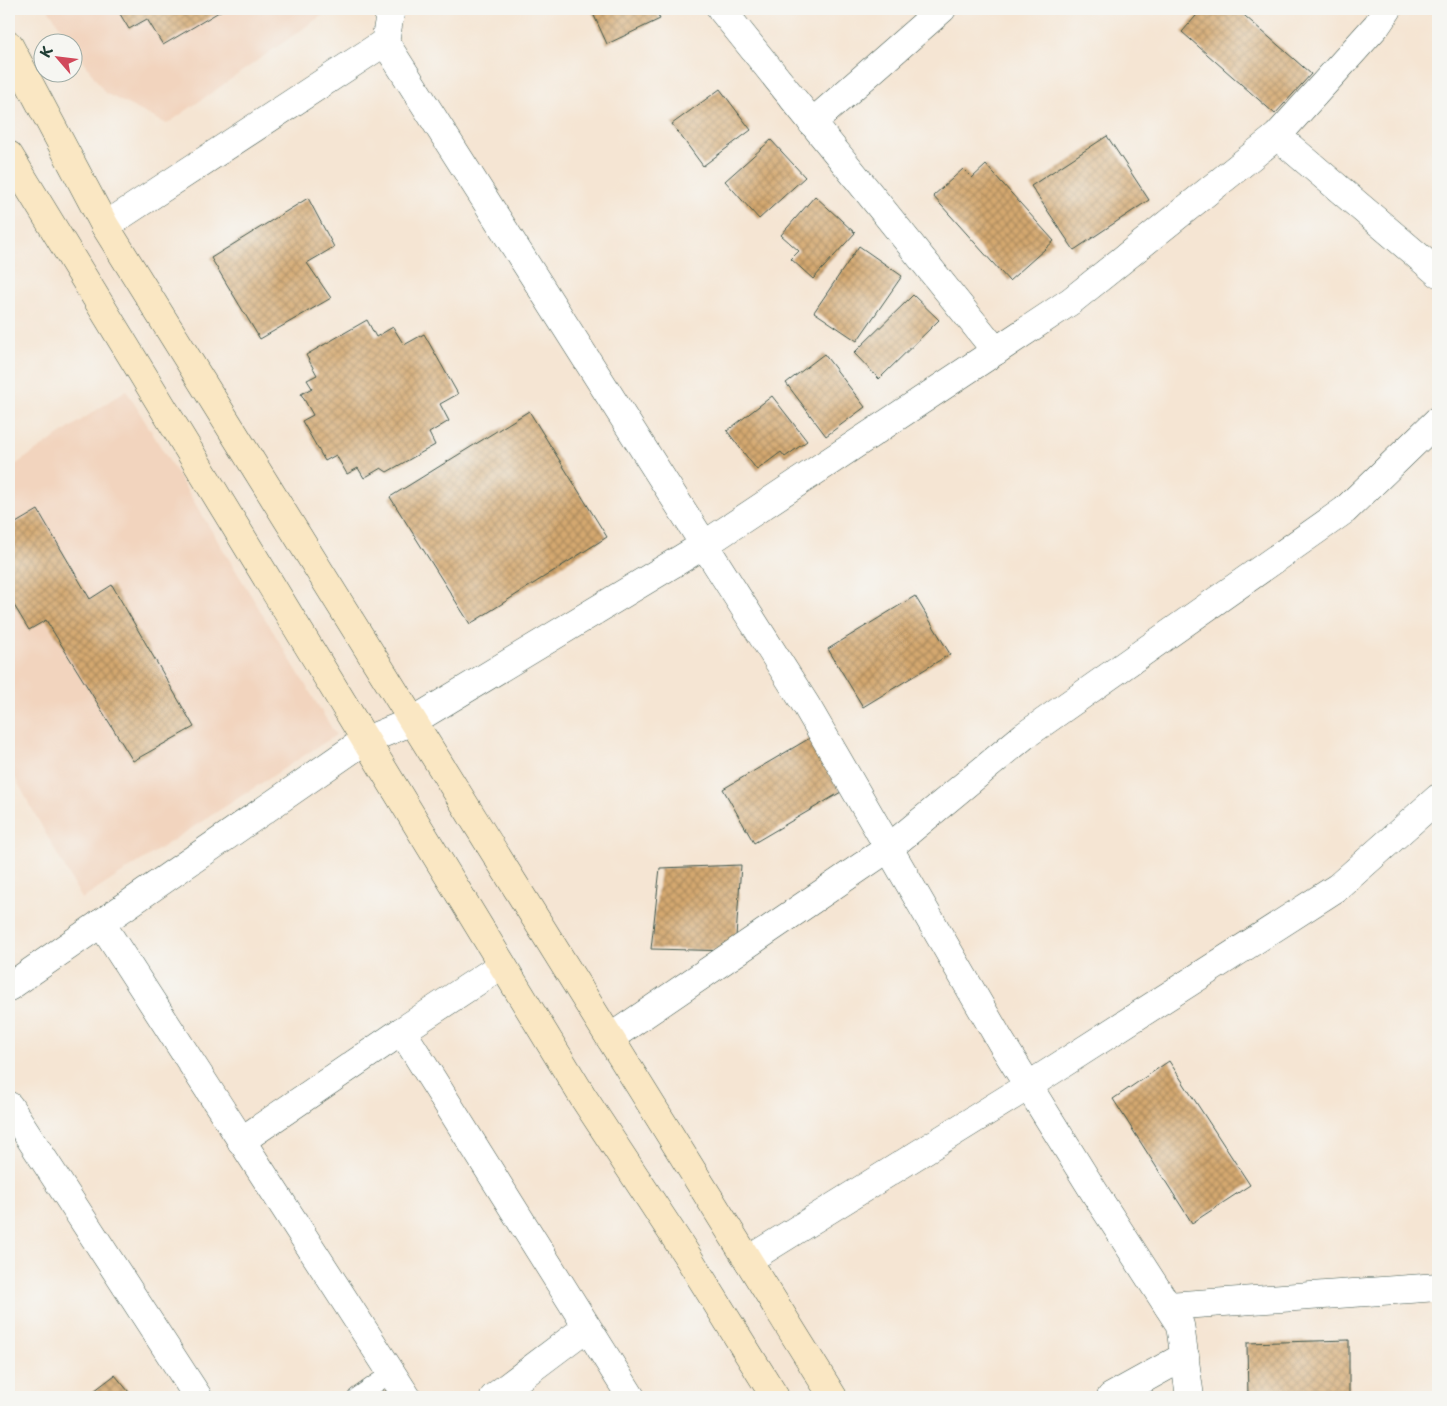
<svg xmlns="http://www.w3.org/2000/svg" width="1447" height="1406" viewBox="0 0 1447 1406" font-family="'Playpen Sans',sans-serif">
	<defs>
		<pattern id="building-cross-hatch" width="8" height="8" patternUnits="userSpaceOnUse" patternTransform="scale(1.25)"><rect width="8" height="8" fill="#d4a870"/><path d="M0 0l8 8M0 8l8-8" fill="none" stroke="#ab8a5d"/></pattern>
	</defs>
	<rect width="100%" height="100%" fill="#f6f6f2"/>
	<filter id="ink" filterUnits="userSpaceOnUse"><feTurbulence type="fractalNoise" baseFrequency=".02" numOctaves="2"/><feDisplacementMap in="SourceGraphic" scale="10" xChannelSelector="R" yChannelSelector="G"/><feConvolveMatrix kernelMatrix="1 2 1 2 8 2 1 2 1" color-interpolation-filters="sRGB"/></filter>
	<filter id="wash" filterUnits="userSpaceOnUse"><feTurbulence type="fractalNoise" baseFrequency=".0096" numOctaves="4" result="noise"/><feDisplacementMap in="SourceGraphic" scale="20" xChannelSelector="R" yChannelSelector="G"/><feGaussianBlur stdDeviation="1.12" result="paint"/><feColorMatrix in="noise" values="0 0 0 0 0 0 0 0 0 0 0 0 0 0 0 0 0 1.4 0 .05"/><feComposite in="paint" operator="in"/></filter>
	<g filter="url(#wash)">
		<rect width="100%" height="100%" fill="#f5e5d3"/>
		<g fill="#f2d4be">
			<polygon points="48,9 331,9 167,124 105,93"/>
			<polygon points="126,390 336,735 82,899 9,767 9,469"/>
		</g>
		<g id="blocks">
			<g fill="url(#building-cross-hatch)">
				<polygon points="117,9 224,9 163,45 147,19 129,29"/>
				<polygon points="591,9 655,9 660,19 607,44"/>
				<polygon points="1202,9 1237,9 1311,74 1275,114 1182,32"/>
				<polygon points="720,89 751,130 703,166 672,124"/>
				<polygon points="1107,136 1149,200 1074,250 1031,186"/>
				<polygon points="771,140 805,177 759,219 725,181"/>
				<polygon points="986,165 1054,241 1009,281 933,196 963,169 972,178"/>
				<polygon points="815,196 855,233 813,279 791,259 799,251 781,235"/>
				<polygon points="308,198 334,247 307,263 331,298 260,339 211,258"/>
				<polygon points="859,246 902,276 857,341 814,312"/>
				<polygon points="913,295 939,320 879,379 854,353"/>
				<polygon points="367,320 376,337 393,327 404,345 424,334 458,394 440,404 449,421 429,433 435,445 387,472 381,468 364,478 358,468 347,474 336,455 325,461 302,421 313,415 301,394 312,388 307,380 317,375 306,355"/>
				<polygon points="824,354 865,407 826,436 786,383"/>
				<polygon points="772,396 807,441 785,457 781,452 757,470 727,431"/>
				<polygon points="529,411 607,537 470,624 390,497"/>
				<polygon points="38,510 90,599 112,585 194,727 133,761 46,620 29,630 9,597 9,527"/>
				<polygon points="915,596 950,654 863,707 828,649"/>
				<polygon points="810,738 841,792 754,843 723,789"/>
				<polygon points="741,865 735,951 651,949 660,868"/>
				<polygon points="1169,1061 1250,1185 1192,1223 1113,1099"/>
				<polygon points="1349,1340 1349,1397 1248,1397 1247,1343"/>
				<polygon points="115,1375 133,1397 86,1397"/>
				<polygon points="386,1391 391,1397 377,1397"/>
			</g>
		</g>
	</g>
	<g filter="url(#ink)">
		<use href="#blocks" fill-opacity="0" stroke="#3f564c" stroke-width="1"/>
		<g fill="none" stroke-linecap="round" stroke-linejoin="round">
			<g stroke="#3f564c" stroke-width="19">
				<polyline id="lane" points="357,1397 391,1373"/>
			</g>
			<g stroke="#3f564c" stroke-width="29">
				<g id="street">
					<polyline points="721,9 996,351"/>
					<polyline points="385,42 806,705 1001,1042 1098,1198 1180,1325 1190,1397"/>
					<polyline points="812,123 942,9"/>
					<polyline points="1277,136 1438,273"/>
					<polyline points="105,226 385,42 391,9"/>
					<polyline points="101,923 407,1397"/>
					<polyline points="502,965 402,1031 631,1397"/>
					<polyline points="9,987 364,741 413,721 704,545 1071,301 1277,136 1377,25 1388,9"/>
					<polyline points="610,1038 890,847 1024,736 1345,510 1438,420"/>
					<polyline points="9,1106 198,1397"/>
					<polyline points="241,1141 402,1031"/>
					<polyline points="748,1260 1028,1086 1338,887 1438,798"/>
					<polyline points="1168,1306 1438,1287"/>
					<polyline points="494,1397 587,1327"/>
					<polyline points="1111,1397 1185,1356"/>
				</g>
			</g>
			<g stroke="#3f564c" stroke-width="29">
				<g id="secondary">
					<polyline points="9,45 105,226 833,1397"/>
					<polyline points="9,155 583,1097 688,1257 775,1397"/>
				</g>
			</g>
			<use href="#lane" stroke="#fff" stroke-width="18"/>
			<use href="#street" stroke="#fff" stroke-width="28"/>
			<use href="#secondary" stroke="#fae7c3" stroke-width="28"/>
		</g>
	</g>
	<rect width="1447" height="1406" fill="none" stroke="#f6f6f2" stroke-width="30"/>
	<g transform="translate(58 58) rotate(298)"><circle r="24" fill="#f6f6f2" stroke="#a0aca6"/>
	<path d="M0-4L9 19L0 12L-9 19Z" fill="#d1495b"/>
	<text y="-8" font-size="14" font-weight="bold" text-anchor="middle" fill="#1f3d34">K</text>
	</g>
</svg>
